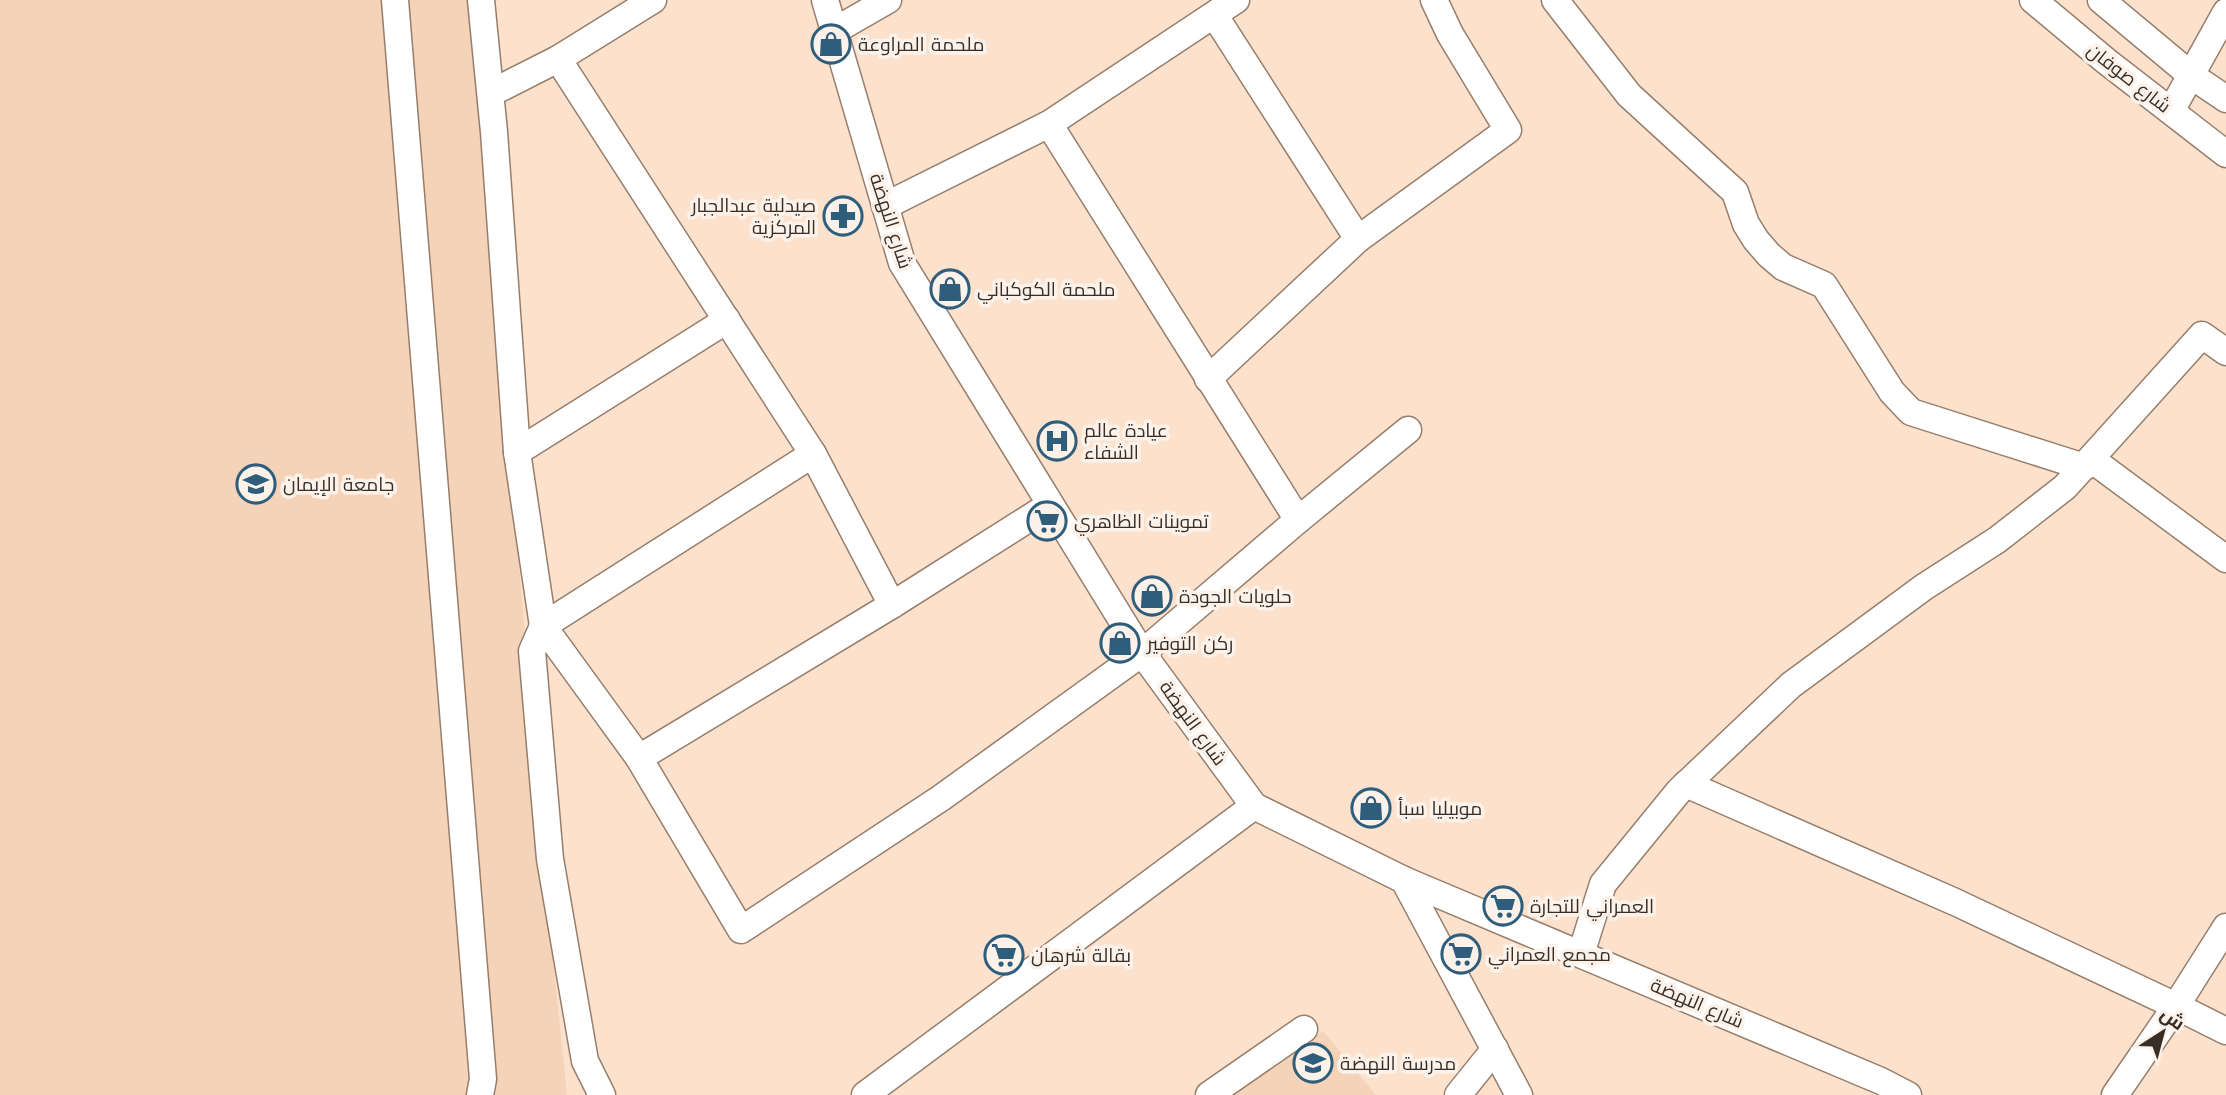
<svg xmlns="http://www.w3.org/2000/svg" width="2226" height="1095" viewBox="0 0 2226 1095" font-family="'Work Sans',Cairo,sans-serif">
	<rect width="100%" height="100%" fill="#fce1cc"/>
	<g fill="#f5d3b9">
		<polygon points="0,0 470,0 554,968 567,1095 0,1095"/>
		<polygon points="1323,1031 1376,1095 1228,1095"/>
	</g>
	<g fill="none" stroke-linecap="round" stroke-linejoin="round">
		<g stroke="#977e6b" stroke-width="29">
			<g id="minor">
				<polyline points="395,0 483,1079 480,1095"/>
				<polyline points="481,0 494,132 517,452 727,320"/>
				<polyline points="825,0 902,263 1142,653 1254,806 1404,880 1881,1081 1908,1095"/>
				<polyline points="1555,0 1629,95 1735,192 1746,224 1756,240 1769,255 1783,267 1824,285 1892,392 1911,412 2084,467"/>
				<polyline points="2033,0 2106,61 2226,154"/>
				<polyline points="2101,0 2192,76 2226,99"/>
				<polyline points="1215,16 1358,239"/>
				<polyline points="834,31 888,0"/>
				<polyline points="558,59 813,454 892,605"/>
				<polyline points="491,93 558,59 653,0"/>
				<polyline points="2171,111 2226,12"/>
				<polyline points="1049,124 1298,520"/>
				<polyline points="885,206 1049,124 1236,0"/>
				<polyline points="1208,379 1358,239 1508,130 1450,34 1434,0"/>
				<polyline points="517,452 543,626 639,758 741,930 941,798 1142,653 1298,520 1408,430"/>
				<polyline points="2091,459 2226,559"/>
				<polyline points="639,758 892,605 1050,505"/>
				<polyline points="1686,784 1955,902 2176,1006 2226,927"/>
				<polyline points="1404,880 1519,1095"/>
				<polyline points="1581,954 1603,884 1679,791 1791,685 1924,587 1997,540 2065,487 2202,335 2226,352"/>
				<polyline points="602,1095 585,1061 550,859 532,651 543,626 813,454"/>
				<polyline points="865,1095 1254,806"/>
				<polyline points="1209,1095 1304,1029"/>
				<polyline points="1458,1095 1495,1049"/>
				<polyline points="2115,1095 2176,1006 2226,1031"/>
			</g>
		</g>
		<use href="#minor" stroke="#fff" stroke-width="26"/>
	</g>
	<defs>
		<g id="shop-ring" transform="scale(2.0125)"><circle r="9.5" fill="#fdf2e9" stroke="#2f5d7c" stroke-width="1.5"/><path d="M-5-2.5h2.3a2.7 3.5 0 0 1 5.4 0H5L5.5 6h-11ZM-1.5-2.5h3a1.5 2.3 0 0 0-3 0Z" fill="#2f5d7c"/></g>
		<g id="pharmacy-ring" transform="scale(2.0125)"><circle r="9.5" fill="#fdf2e9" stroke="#2f5d7c" stroke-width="1.5"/><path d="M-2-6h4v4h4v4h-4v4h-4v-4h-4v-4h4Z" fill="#2f5d7c"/></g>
		<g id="hospital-ring" transform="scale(2.0125)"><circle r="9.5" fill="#fdf2e9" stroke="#2f5d7c" stroke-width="1.5"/><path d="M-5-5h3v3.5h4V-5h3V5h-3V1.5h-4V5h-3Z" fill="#2f5d7c"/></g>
		<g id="university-ring" transform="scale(2.0125)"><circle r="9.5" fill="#fdf2e9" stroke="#2f5d7c" stroke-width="1.5"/><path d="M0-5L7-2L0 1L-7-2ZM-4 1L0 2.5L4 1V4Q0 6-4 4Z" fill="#2f5d7c"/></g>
		<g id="supermarket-ring" transform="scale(2.0125)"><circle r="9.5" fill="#fdf2e9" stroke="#2f5d7c" stroke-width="1.5"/><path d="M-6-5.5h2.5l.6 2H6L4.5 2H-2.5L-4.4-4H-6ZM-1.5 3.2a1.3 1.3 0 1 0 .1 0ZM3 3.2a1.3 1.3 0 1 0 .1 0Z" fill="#2f5d7c"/></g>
		<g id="school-ring" transform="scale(2.0125)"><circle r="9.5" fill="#fdf2e9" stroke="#2f5d7c" stroke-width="1.5"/><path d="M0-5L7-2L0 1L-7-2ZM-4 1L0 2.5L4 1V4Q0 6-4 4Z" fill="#2f5d7c"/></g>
	</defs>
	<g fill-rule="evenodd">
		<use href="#shop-ring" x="831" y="44"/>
		<use href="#pharmacy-ring" x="843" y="216"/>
		<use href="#shop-ring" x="950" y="289"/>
		<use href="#hospital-ring" x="1057" y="441"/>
		<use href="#university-ring" x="256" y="484"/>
		<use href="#supermarket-ring" x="1047" y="521"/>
		<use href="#shop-ring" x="1152" y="596"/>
		<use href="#shop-ring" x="1120" y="643"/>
		<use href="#shop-ring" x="1371" y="808"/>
		<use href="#supermarket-ring" x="1503" y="906"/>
		<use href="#supermarket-ring" x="1461" y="954"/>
		<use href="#supermarket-ring" x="1004" y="955"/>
		<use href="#school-ring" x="1313" y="1063"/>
	</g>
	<g text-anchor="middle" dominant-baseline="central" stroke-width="7" stroke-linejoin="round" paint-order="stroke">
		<g font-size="19" fill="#382e26" stroke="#fdf2e9" text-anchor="start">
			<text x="858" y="44">ملحمة المراوعة</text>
			<text x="816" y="205" text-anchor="end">صيدلية عبدالجبار<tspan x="816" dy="22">المركزية</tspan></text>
			<text x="977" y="289">ملحمة الكوكباني</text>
			<text x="1084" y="430">عيادة عالم<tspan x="1084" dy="22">الشفاء</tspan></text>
			<text x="283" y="484">جامعة الإيمان</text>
			<text x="1074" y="521">تموينات الظاهري</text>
			<text x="1179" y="596">حلويات الجودة</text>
			<text x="1147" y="643">ركن التوفير</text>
			<text x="1398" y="808">موبيليا سبأ</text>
			<text x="1530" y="906">العمراني للتجارة</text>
			<text x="1488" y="954">مجمع العمراني</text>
			<text x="1031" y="955">بقالة شرهان</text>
			<text x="1340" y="1063">مدرسة النهضة</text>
		</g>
		<g font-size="19" fill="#382e26" stroke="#fdf2e9">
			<text transform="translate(2129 78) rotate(38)">شارع صوفان</text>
			<text transform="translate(891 221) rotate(72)">شارع النهضة</text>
			<text transform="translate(1193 723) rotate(54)">شارع النهضة</text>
			<text transform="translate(1697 1003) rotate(23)">شارع النهضة</text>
		</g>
	</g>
	<g transform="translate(2163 1032) rotate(36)" stroke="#fdf2e9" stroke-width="5" paint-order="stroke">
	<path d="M0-5L12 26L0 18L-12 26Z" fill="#382e26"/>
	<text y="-10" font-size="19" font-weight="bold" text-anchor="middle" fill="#382e26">ش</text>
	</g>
</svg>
